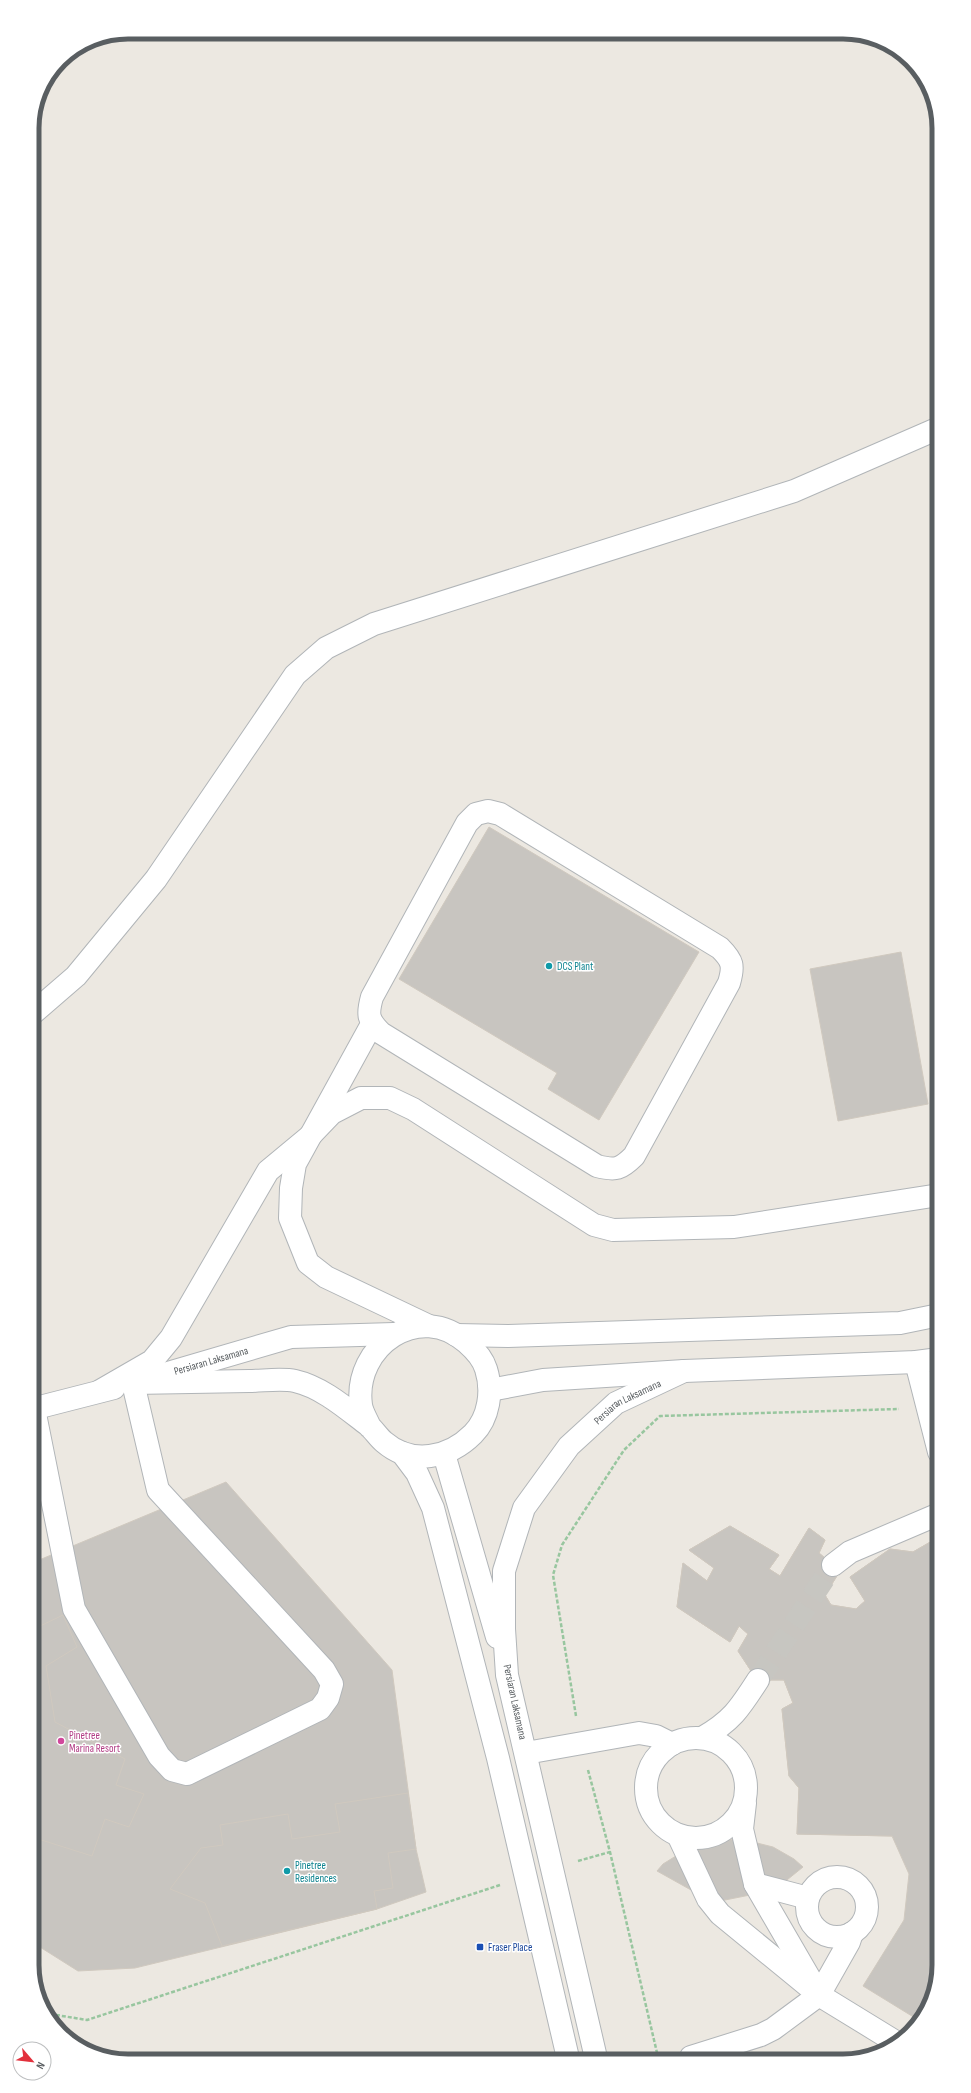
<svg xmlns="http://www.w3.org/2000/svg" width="971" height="2093" viewBox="0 0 971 2093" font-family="'Sofia Sans Condensed',sans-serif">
	<rect width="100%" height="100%" fill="#ece8e1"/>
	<polygon fill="#c3e3bd" points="128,32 138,32 81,47 92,39"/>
	<g fill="#c8c5c0" stroke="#d0c9bf">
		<polygon points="489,827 699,952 599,1120 548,1089 557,1073 399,979"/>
		<polygon points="901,952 928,1104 838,1121 810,969"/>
		<polygon points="226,1482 392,1670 416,1849 426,1892 377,1909 135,1968 78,1971 32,1942 32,1563"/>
		<polygon points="730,1526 779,1555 769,1569 780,1576 809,1528 825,1540 819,1553 840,1571 825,1595 831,1605 856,1609 865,1601 850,1577 890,1549 913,1552 939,1537 939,1672 914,1681 895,1655 879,1665 916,1713 907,1796 892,1801 892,1836 797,1834 799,1788 789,1776 782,1709 793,1703 784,1680 757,1680 738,1651 748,1634 739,1626 730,1642 677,1607 683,1563 707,1581 714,1568 689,1550"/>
		<polygon points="730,1526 779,1555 769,1569 780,1576 809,1528 825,1540 819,1553 840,1571 825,1595 831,1605 856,1609 865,1601 850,1577 890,1549 913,1552 939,1537 939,1965 934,1995 920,2021 863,1986 904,1920 909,1874 892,1836 797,1834 799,1788 789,1776 782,1709 793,1703 784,1680 757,1680 738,1651 748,1634 739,1626 730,1642 677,1607 683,1563 707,1581 714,1568 689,1550"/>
		<polygon points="63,1615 77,1647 46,1666 55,1722 125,1759 116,1785 144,1794 129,1827 105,1819 92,1856 32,1837 32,1630"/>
		<polygon points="408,1793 416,1849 388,1853 393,1888 374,1891 377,1909 222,1946 205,1903 170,1889 201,1848 223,1845 220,1825 288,1814 292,1839 340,1832 335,1804"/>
		<polygon points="741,1839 773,1847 794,1859 803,1867 782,1884 750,1895 725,1900 714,1899 700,1895 657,1871 663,1864 684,1851 714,1841"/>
	</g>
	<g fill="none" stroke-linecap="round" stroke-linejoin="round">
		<polyline stroke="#c7c6c1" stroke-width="22" stroke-dasharray="22 11" stroke-linecap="butt" points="758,1680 833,1565"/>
		<g stroke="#b1b5b8" stroke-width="24">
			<g id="minor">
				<path d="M488,811L500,814L720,948C733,961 734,966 729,983L634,1156C621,1169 616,1171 597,1166L381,1033C368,1020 367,1015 372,997L467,823L476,814Z"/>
				<polyline points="32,1014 76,976 156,879 295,675 326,648 374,624 794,491 939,428"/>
				<polyline points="372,1024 295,1164 291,1188 290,1218 308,1263 326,1277 429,1326"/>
				<polyline points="456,1335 508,1336 900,1323 939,1315"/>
				<polyline points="916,1362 939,1452"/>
				<path id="s1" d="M161,1375L291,1337L394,1334"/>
				<path d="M133,1383C172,1382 210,1382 249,1381C263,1381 281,1378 295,1381C322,1387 347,1409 368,1425C374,1430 378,1437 384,1442C412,1466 449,1458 473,1434C489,1418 493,1391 486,1369C483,1359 475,1350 467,1343C420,1300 353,1346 361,1405C362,1412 367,1420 370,1427"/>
				<polyline points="490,1390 543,1380 684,1371 916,1362 939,1359"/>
				<polyline points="100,1391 152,1361 171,1338 268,1171 309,1137 332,1113 361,1098 390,1098 413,1109 594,1225 613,1230 734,1227 939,1195"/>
				<polyline points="32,1409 114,1388"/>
				<polyline points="34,1409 74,1609 159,1756 172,1770 187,1774 320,1709 328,1698 332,1684 324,1670 158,1490 133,1383"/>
				<polyline points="402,1453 417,1473 433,1508 498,1758 568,2058"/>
				<polyline points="444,1454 497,1637"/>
				<polyline points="833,1565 850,1552 939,1514"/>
				<path d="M702,1738C732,1721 740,1708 758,1680"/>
				<circle cx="696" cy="1788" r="50"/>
				<polyline points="526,1753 639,1733 656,1736 672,1744"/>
				<polyline points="745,1803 742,1829 755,1884 813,1984"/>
				<polyline points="678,1835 708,1899 720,1914 819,1995 894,2041"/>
				<circle cx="837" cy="1907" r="30"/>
				<polyline points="755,1884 808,1898"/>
				<polyline points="691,2057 761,2035 773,2029 819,1995 849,1942 852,1933"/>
				<path id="s2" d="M596,2058L507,1675L504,1629V1571L524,1508L569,1446L616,1403L684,1371"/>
			</g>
		</g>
		<g stroke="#98c69f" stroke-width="2.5" stroke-dasharray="4 2" stroke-linecap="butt">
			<polyline points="576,1716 553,1575 562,1545 624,1450 660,1416 899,1409"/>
			<polyline points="588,1770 610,1852 658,2057"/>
			<polyline points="578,1861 610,1852"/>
			<polyline points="50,2014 87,2020 500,1885"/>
		</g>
		<use href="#minor" stroke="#fff" stroke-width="22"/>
	</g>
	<g fill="#0f9aa8" stroke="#fff" stroke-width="1.5">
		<circle cx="549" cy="966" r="4"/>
		<circle cx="287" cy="1871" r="4"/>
	</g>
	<circle fill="#d1479c" stroke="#fff" stroke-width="1.5" cx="61" cy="1741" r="4"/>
	<rect fill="#1a4fb4" stroke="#fff" stroke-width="1.5" x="476" y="1943" width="8" height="8" rx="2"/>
	<g text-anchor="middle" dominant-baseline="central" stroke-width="3" stroke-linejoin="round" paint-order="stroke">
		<g font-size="11" fill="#0d838f" stroke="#fff" text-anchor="start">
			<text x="557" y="966">DCS Plant</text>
			<text x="295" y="1865">Pinetree<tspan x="295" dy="13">Residences</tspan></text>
		</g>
		<g font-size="11" fill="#595e61" stroke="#fff">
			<text stroke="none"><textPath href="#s1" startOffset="52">Persiaran Laksamana</textPath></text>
			<text stroke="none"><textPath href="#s2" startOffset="714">Persiaran Laksamana</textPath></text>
			<text transform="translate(515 1702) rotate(78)">Persiaran Laksamana</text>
		</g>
		<g font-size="11" fill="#b23c85" stroke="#fff" text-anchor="start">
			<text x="69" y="1735">Pinetree<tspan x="69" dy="13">Marina Resort</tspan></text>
		</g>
		<g font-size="11" fill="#164399" stroke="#fff" text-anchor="start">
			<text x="488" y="1947">Fraser Place</text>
		</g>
	</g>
	<path d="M0 0H971V2093H0ZM128 39H843A89 89 0 0 1 932 128V1965A89 89 0 0 1 843 2054H128A89 89 0 0 1 39 1965V128A89 89 0 0 1 128 39Z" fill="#fff" fill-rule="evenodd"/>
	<path fill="none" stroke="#595e61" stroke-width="5" d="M128 39H843A89 89 0 0 1 932 128V1965A89 89 0 0 1 843 2054H128A89 89 0 0 1 39 1965V128A89 89 0 0 1 128 39Z"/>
	<g transform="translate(32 2061) rotate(118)"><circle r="19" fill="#ffffff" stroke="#bdbfc0"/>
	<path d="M0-3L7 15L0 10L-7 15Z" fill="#e2303c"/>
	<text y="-6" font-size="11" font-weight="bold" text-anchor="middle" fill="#595e61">N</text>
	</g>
</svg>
